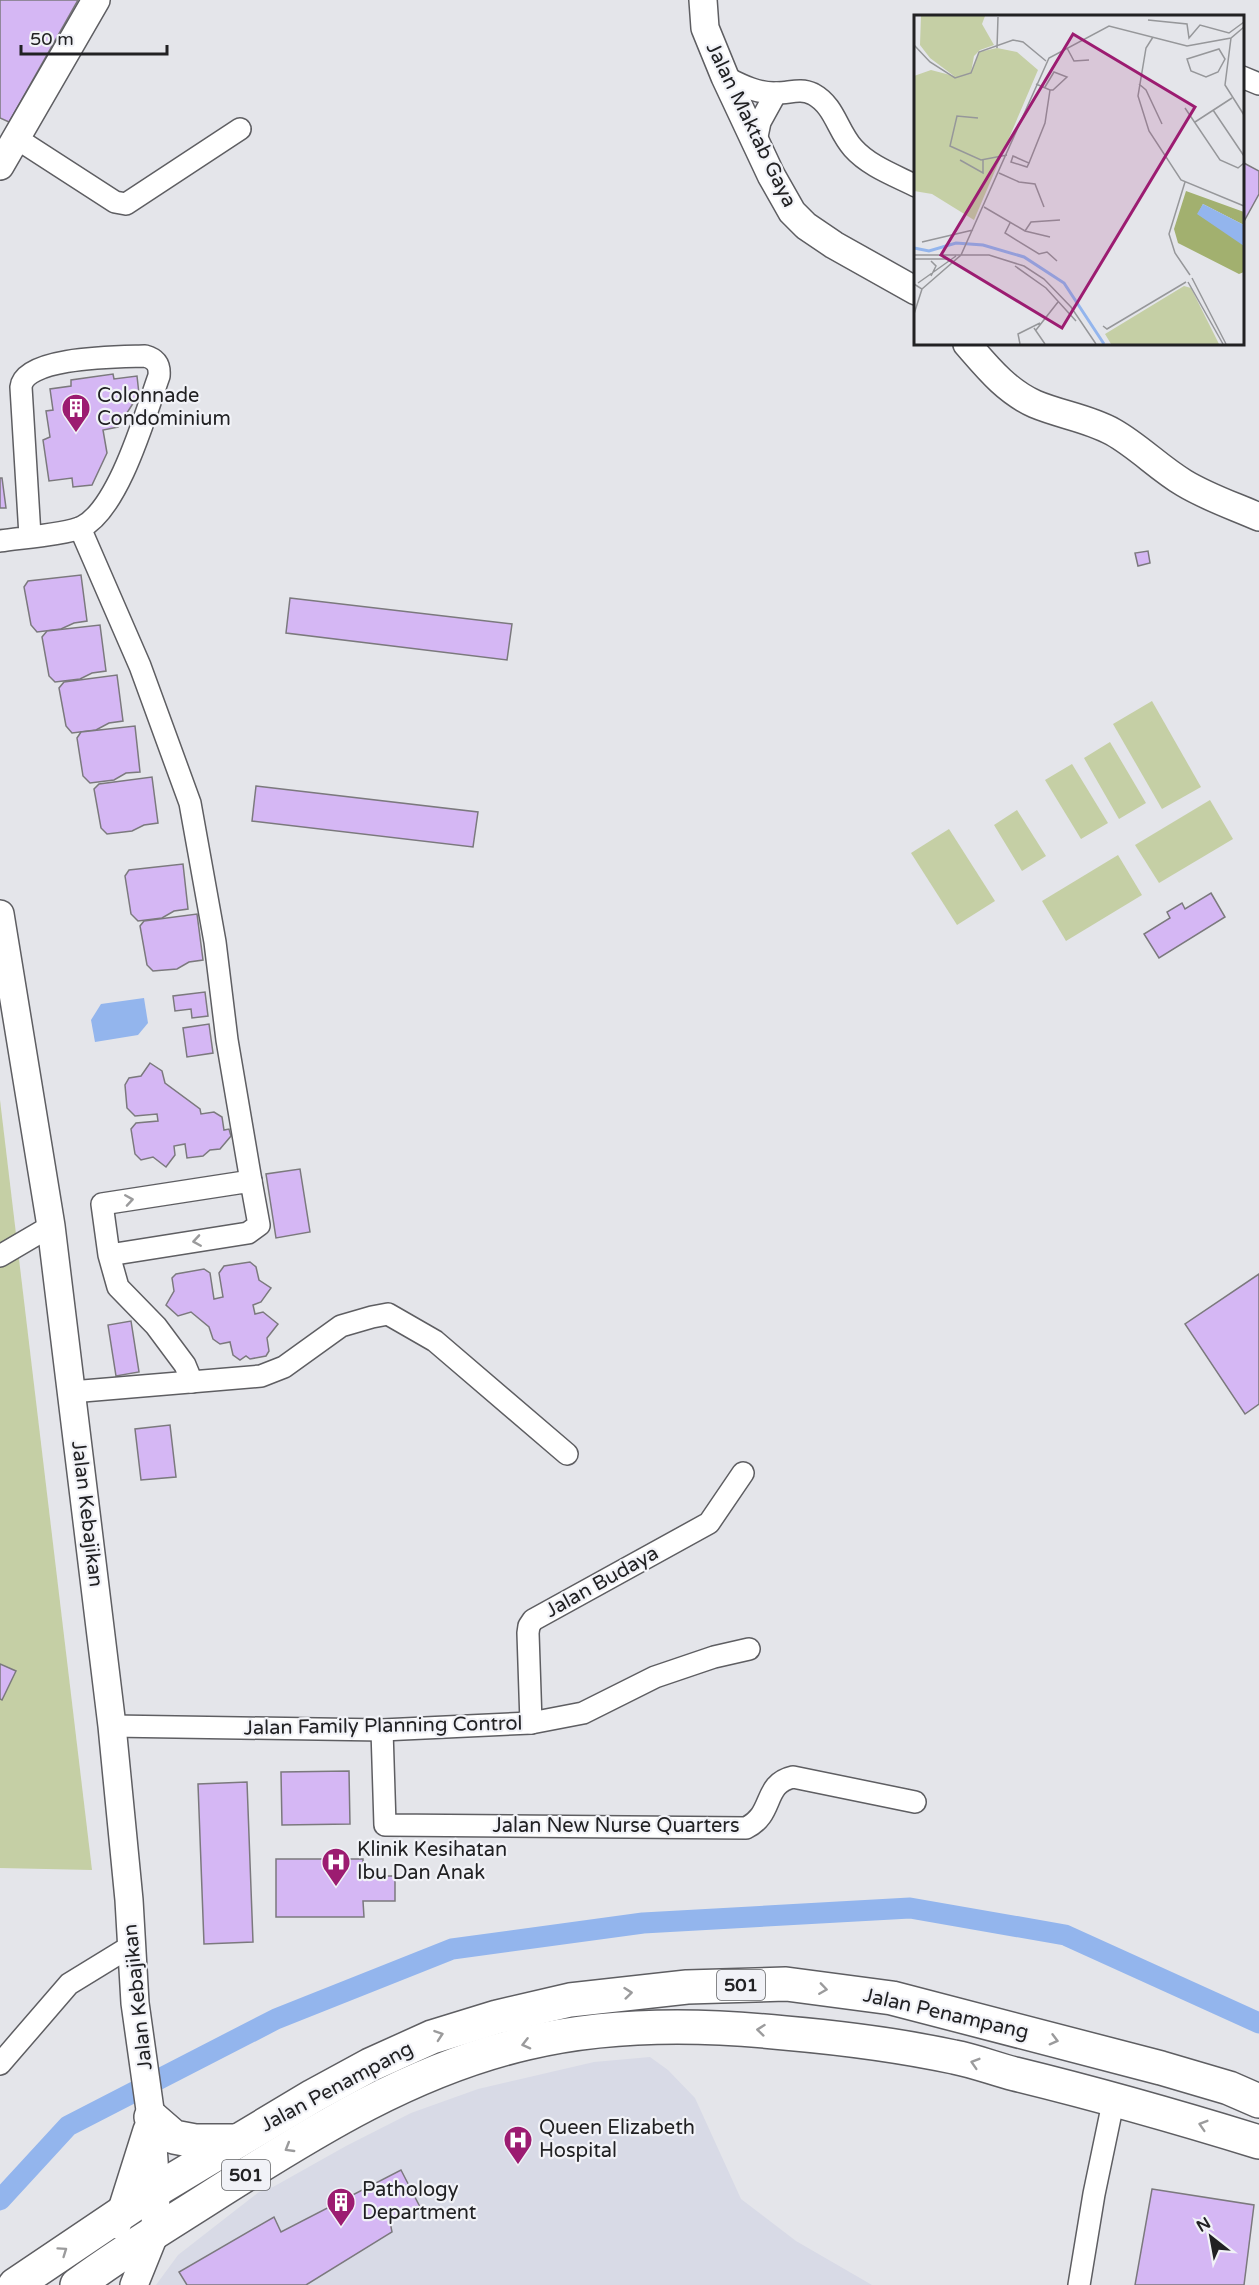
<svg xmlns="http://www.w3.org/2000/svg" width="1259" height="2285" viewBox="0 0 1259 2285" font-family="'Varela Round',sans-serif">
	<rect width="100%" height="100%" fill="#e4e5ea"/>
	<polygon fill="#d8dae6" points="650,2057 668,2070 695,2098 741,2199 796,2241 872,2285 156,2285 178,2255 259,2192 273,2187 346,2146 411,2113 478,2089 594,2062"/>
	<g fill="#c5cfa5">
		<polygon points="1152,701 1201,787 1162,809 1113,724"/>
		<polygon points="1110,742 1146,803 1119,819 1084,758"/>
		<polygon points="1072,764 1108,823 1081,839 1045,780"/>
		<polygon points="1210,800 1233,839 1159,883 1135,845"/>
		<polygon points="1017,810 1046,856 1022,871 994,825"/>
		<polygon points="949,829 995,901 957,925 911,853"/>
		<polygon points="1118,855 1142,895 1066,941 1042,901"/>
		<polygon points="0,1100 92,1870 0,1868"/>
	</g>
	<polygon fill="#93b5ed" points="144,998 148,1023 138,1035 95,1042 91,1020 101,1004"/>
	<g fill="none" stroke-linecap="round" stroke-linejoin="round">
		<polyline stroke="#93b5ed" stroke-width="21" points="0,2200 68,2126 276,2019 452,1949 643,1923 910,1908 1065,1935 1259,2023"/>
	</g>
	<g fill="#d5b7f4" stroke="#7b797d" stroke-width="1.5">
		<polygon points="0,0 78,0 9,122 0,118"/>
		<polygon points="1242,162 1259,171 1259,194 1242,225"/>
		<polygon points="113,374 114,379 137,376 139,394 118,427 103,430 107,453 92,485 73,487 72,478 49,481 43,440 50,437 46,411 53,410 50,389 71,386 71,380"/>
		<polygon points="0,478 2,478 6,508 0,508"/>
		<polygon points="1148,551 1150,563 1138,566 1135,553"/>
		<polygon points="81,575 87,621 74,623 61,629 37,632 31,625 24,587 28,581"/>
		<polygon points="290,598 512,624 507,660 286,633"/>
		<polygon points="100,625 106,671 92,673 80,679 55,682 49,676 42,637 47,631"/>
		<polygon points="117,675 123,721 109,723 96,730 72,733 66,726 59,688 64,682"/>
		<polygon points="135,726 140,772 126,773 114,780 90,783 83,776 77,738 81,732"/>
		<polygon points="152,777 158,823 144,825 132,831 107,834 101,828 94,789 99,784"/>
		<polygon points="256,786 478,812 473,847 252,821"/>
		<polygon points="183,864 188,909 174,911 162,918 138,921 131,914 125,876 129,870"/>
		<polygon points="1211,893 1225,917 1159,958 1144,934 1170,918 1167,912 1182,903 1185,909"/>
		<polygon points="197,914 203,960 189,962 177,969 153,971 147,965 140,926 144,921"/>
		<polygon points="205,992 208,1016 192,1018 191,1009 175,1011 173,996"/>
		<polygon points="209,1024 213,1053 187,1057 183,1028"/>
		<polygon points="150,1063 162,1071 165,1083 200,1109 201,1114 214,1112 222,1117 224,1130 229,1129 231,1136 220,1149 210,1150 203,1156 187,1158 185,1144 174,1146 175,1155 166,1167 153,1157 141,1160 135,1154 131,1129 136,1123 158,1121 157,1114 135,1116 127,1108 125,1085 129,1078 141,1076"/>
		<polygon points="300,1169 310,1232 276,1238 266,1174"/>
		<polygon points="250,1262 256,1267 259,1280 271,1288 261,1302 253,1305 255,1314 263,1312 278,1324 267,1338 269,1351 266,1356 250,1359 246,1356 240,1360 233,1355 230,1342 220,1344 213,1339 209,1327 191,1312 178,1316 166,1305 174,1291 172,1278 176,1274 204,1269 210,1273 214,1299 223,1297 219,1273 224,1266"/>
		<polygon points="1259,1274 1259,1404 1245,1414 1185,1324"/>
		<polygon points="131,1321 139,1372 116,1376 108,1325"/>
		<polygon points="170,1425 176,1477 141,1480 135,1429"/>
		<polygon points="0,1664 16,1671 2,1700 0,1699"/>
		<polygon points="349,1771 350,1824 282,1825 281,1772"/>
		<polygon points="247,1782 253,1942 204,1944 198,1784"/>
		<polygon points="276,1859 363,1859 363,1876 395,1876 395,1901 363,1901 364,1917 276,1917"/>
		<polygon points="401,2170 420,2207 390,2222 392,2232 306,2285 187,2285 179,2272 274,2217 281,2232"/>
		<polygon points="1152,2189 1254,2205 1244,2285 1135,2285"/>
	</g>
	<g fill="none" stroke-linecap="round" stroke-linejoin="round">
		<g stroke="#5e5e62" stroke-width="24">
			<g id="minor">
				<path d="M725,77C741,85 758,94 777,93C790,93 800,88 813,94C835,106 837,130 853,148C869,166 894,175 916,186"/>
				<polyline points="1242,77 1259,84"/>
				<polyline points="16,138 115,202 126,204 240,129"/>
				<polyline points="756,141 760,122 776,93"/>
				<polyline points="80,528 140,666 190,803 215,942 227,1040 251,1181"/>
				<path d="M0,541C19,538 68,534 82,527C119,508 145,415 159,376C160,365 156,359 145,356C121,357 24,356 21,387L30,536"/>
				<polyline points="109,1255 248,1233 259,1225 251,1181 102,1204 109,1255 118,1287 156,1326 185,1365 192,1382"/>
				<polyline points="0,1256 51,1226"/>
				<polyline points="71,1392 261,1376 284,1367 341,1326 372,1317 388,1314 435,1341 567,1454"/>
				<polyline points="531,1723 528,1633 529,1626 533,1620 709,1523 743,1473"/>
				<polyline points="112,1726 382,1730 531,1723 583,1713 655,1677 714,1657 749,1649"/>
				<path d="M382,1730L385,1825L746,1828C775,1814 762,1784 793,1777L915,1802"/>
				<polyline points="0,2064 69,1984 131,1946"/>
				<polyline points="1079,2285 1094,2194 1114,2098"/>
			</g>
		</g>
		<g stroke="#5e5e62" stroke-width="30">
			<g id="tertiary">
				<polyline points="703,0 705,28 725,77 771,175 792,212 806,226 834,245 916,291"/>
				<polyline points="0,166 96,0"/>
				<path d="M967,344C987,367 1006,391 1035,404C1061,415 1088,418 1113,432C1138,446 1159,468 1184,483C1207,497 1234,506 1259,517"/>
				<polyline points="0,914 51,1226 112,1726 129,1900 135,2003 151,2117 156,2190 155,2233 134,2285"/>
				<polyline points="117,2225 147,2130"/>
			</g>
		</g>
		<g stroke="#5e5e62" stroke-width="36">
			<g id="primary">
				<polyline points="151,2117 174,2137 195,2141 237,2141"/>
				<polyline points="15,2285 156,2190 313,2096 370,2065 432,2037 497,2017 570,2000 687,1987 786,1984 892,1998 1161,2068 1229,2088 1259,2101"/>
				<path d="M77,2285C123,2251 172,2222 220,2191C316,2130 414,2069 527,2043C611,2023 699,2024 785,2033C842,2038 898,2045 954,2057C975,2061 995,2069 1015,2074C1097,2094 1178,2117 1259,2142"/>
			</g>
		</g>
		<use href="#minor" stroke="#fff" stroke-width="21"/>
		<use href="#tertiary" stroke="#fff" stroke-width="27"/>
		<use href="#primary" stroke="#fff" stroke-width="33"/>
	</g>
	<defs><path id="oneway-chevron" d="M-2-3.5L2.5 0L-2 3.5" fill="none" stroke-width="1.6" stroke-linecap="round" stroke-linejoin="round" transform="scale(1.5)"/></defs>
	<g stroke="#9b9b9c">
		<use href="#oneway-chevron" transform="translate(129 1200) rotate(-9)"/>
		<use href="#oneway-chevron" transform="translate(197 1241) rotate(171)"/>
		<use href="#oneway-chevron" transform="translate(823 1989) rotate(8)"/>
		<use href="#oneway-chevron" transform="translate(628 1993) rotate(-6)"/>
		<use href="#oneway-chevron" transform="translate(761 2030) rotate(-174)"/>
		<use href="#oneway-chevron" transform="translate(439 2035) rotate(-19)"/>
		<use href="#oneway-chevron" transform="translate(1054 2040) rotate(15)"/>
		<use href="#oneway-chevron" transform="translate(526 2044) rotate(166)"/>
		<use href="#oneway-chevron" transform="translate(975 2063) rotate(-163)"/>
		<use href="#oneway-chevron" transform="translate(1203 2125) rotate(-163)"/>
		<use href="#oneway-chevron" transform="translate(289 2148) rotate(149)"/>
		<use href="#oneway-chevron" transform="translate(63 2251) rotate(-35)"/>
	</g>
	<defs>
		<g id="building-pin" transform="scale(1.5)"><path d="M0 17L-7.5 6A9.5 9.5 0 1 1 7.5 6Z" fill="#9c1c71" stroke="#f1f2f7"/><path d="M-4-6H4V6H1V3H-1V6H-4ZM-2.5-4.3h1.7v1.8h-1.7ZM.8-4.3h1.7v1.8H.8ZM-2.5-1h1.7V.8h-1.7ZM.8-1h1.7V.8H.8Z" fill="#fff"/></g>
		<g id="hospital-pin" transform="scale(1.5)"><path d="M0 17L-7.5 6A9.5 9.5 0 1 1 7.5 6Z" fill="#9c1c71" stroke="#f1f2f7"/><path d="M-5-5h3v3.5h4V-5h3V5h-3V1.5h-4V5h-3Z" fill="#fff"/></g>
	</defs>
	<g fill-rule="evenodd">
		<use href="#building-pin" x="76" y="408"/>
		<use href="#hospital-pin" x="336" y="1862"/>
		<use href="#hospital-pin" x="518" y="2140"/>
		<use href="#building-pin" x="341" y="2202"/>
	</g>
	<g text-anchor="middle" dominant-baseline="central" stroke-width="4.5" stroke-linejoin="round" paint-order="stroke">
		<g fill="#f1f2f7" stroke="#5f6063" stroke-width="1.5">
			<rect x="717" y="1970" width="48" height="30" rx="4.5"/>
			<rect x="222" y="2160" width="48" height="30" rx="4.5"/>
		</g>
		<g font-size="18" font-weight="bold" fill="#212123">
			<text x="741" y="1985">501</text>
			<text x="246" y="2175">501</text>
		</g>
		<g font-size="20" fill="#212123" stroke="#f1f2f7">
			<text transform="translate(751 125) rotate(64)">Jalan Maktab Gaya</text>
			<text transform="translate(87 1514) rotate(83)">Jalan Kebajikan</text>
			<text transform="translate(602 1582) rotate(-29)">Jalan Budaya</text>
			<text transform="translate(383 1726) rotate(-1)">Jalan Family Planning Control</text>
			<text x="616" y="1826">Jalan New Nurse Quarters</text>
			<text transform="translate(138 1997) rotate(-96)">Jalan Kebajikan</text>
			<text transform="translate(946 2014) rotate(13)">Jalan Penampang</text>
			<text transform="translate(337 2087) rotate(-28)">Jalan Penampang</text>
		</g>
		<g font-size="20" fill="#212123" stroke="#f1f2f7" text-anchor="start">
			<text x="97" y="396">Colonnade<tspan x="97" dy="23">Condominium</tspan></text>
			<text x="357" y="1850">Klinik Kesihatan<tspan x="357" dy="23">Ibu Dan Anak</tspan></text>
			<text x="539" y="2128">Queen Elizabeth<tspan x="539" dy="23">Hospital</tspan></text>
			<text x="362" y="2190">Pathology<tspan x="362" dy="23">Department</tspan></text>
		</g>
	</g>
	<g transform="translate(914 15)">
		<rect width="330" height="330" fill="#e4e5ea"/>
		<path d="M7,1H71L68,9L80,30L66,35L60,41L57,58L65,37L83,33L103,37L124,55L60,205L18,179L0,176V61L17,55L40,61L16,43L6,30ZM270,271L277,273L305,329H197L191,319Z" fill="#c5cfa5"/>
		<path d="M272,176L330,197V210L289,189L284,199L326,226L330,231V257L325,259L264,228L260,214Z" fill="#a2b06f"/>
		<path d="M289,189L330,210V231L283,199Z" fill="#93b5ed"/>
		<path fill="none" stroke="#93b5ed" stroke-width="3" d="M0,233L15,236L42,228L69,230L110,242L150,268L190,329"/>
		<path fill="none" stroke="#96979a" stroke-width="1.5" d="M234,5L273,9L275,23L286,10L315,18L330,7M239,22L232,33L224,81L235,116L267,165L330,191M317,23L311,70L330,100M0,30L16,47L41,63L57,58L65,37L99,25L109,27L132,46M83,33L84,2M153,33L160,46L175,45M305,34L311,44L304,57L292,62L277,56L273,44ZM122,69L136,75H139L153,62L140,57L131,72M225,69L232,75L248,109M271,93L306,145L324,153L330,148M299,95L330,141M64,103L43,101L36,131L67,145L93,140M281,107L318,83M99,141L115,148L113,152L97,147ZM46,145L69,158V144M115,148L131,108L136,75M85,158L105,167L121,169L130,192M271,167L255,219L261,238L276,260M70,192L111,216L136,222M96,208L91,218L125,239L133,237L143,246M111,216L117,207L146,205M8,227L59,215M0,240H75L110,251L130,264L157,292L182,329M0,244H35M101,251L132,273L162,306M17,261L22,251L17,246M278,263L312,329M274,267L309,329M4,268L42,241M0,269L8,274L0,299M8,274L47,240L135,43L195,11L273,31L317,23L330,12M189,311L193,314L272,267M120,313L131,329M122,315L144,287M106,329L104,319L126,308"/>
		<path fill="#9c1c71" fill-opacity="0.15" stroke="#9c1c71" stroke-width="3" d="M159,19L281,92L148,313L27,240Z"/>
		<rect width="330" height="330" fill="none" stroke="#212123" stroke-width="3"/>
	</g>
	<g transform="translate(1211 2237) rotate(329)" stroke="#f1f2f7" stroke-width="4.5" paint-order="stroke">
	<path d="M0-4.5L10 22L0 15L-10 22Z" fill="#212123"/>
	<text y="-9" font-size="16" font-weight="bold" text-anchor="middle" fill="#212123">N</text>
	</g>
	<path d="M21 45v9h146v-9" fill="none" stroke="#212123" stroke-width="3"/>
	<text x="30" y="45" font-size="18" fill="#212123" stroke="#f1f2f7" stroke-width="4.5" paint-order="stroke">50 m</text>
</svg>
